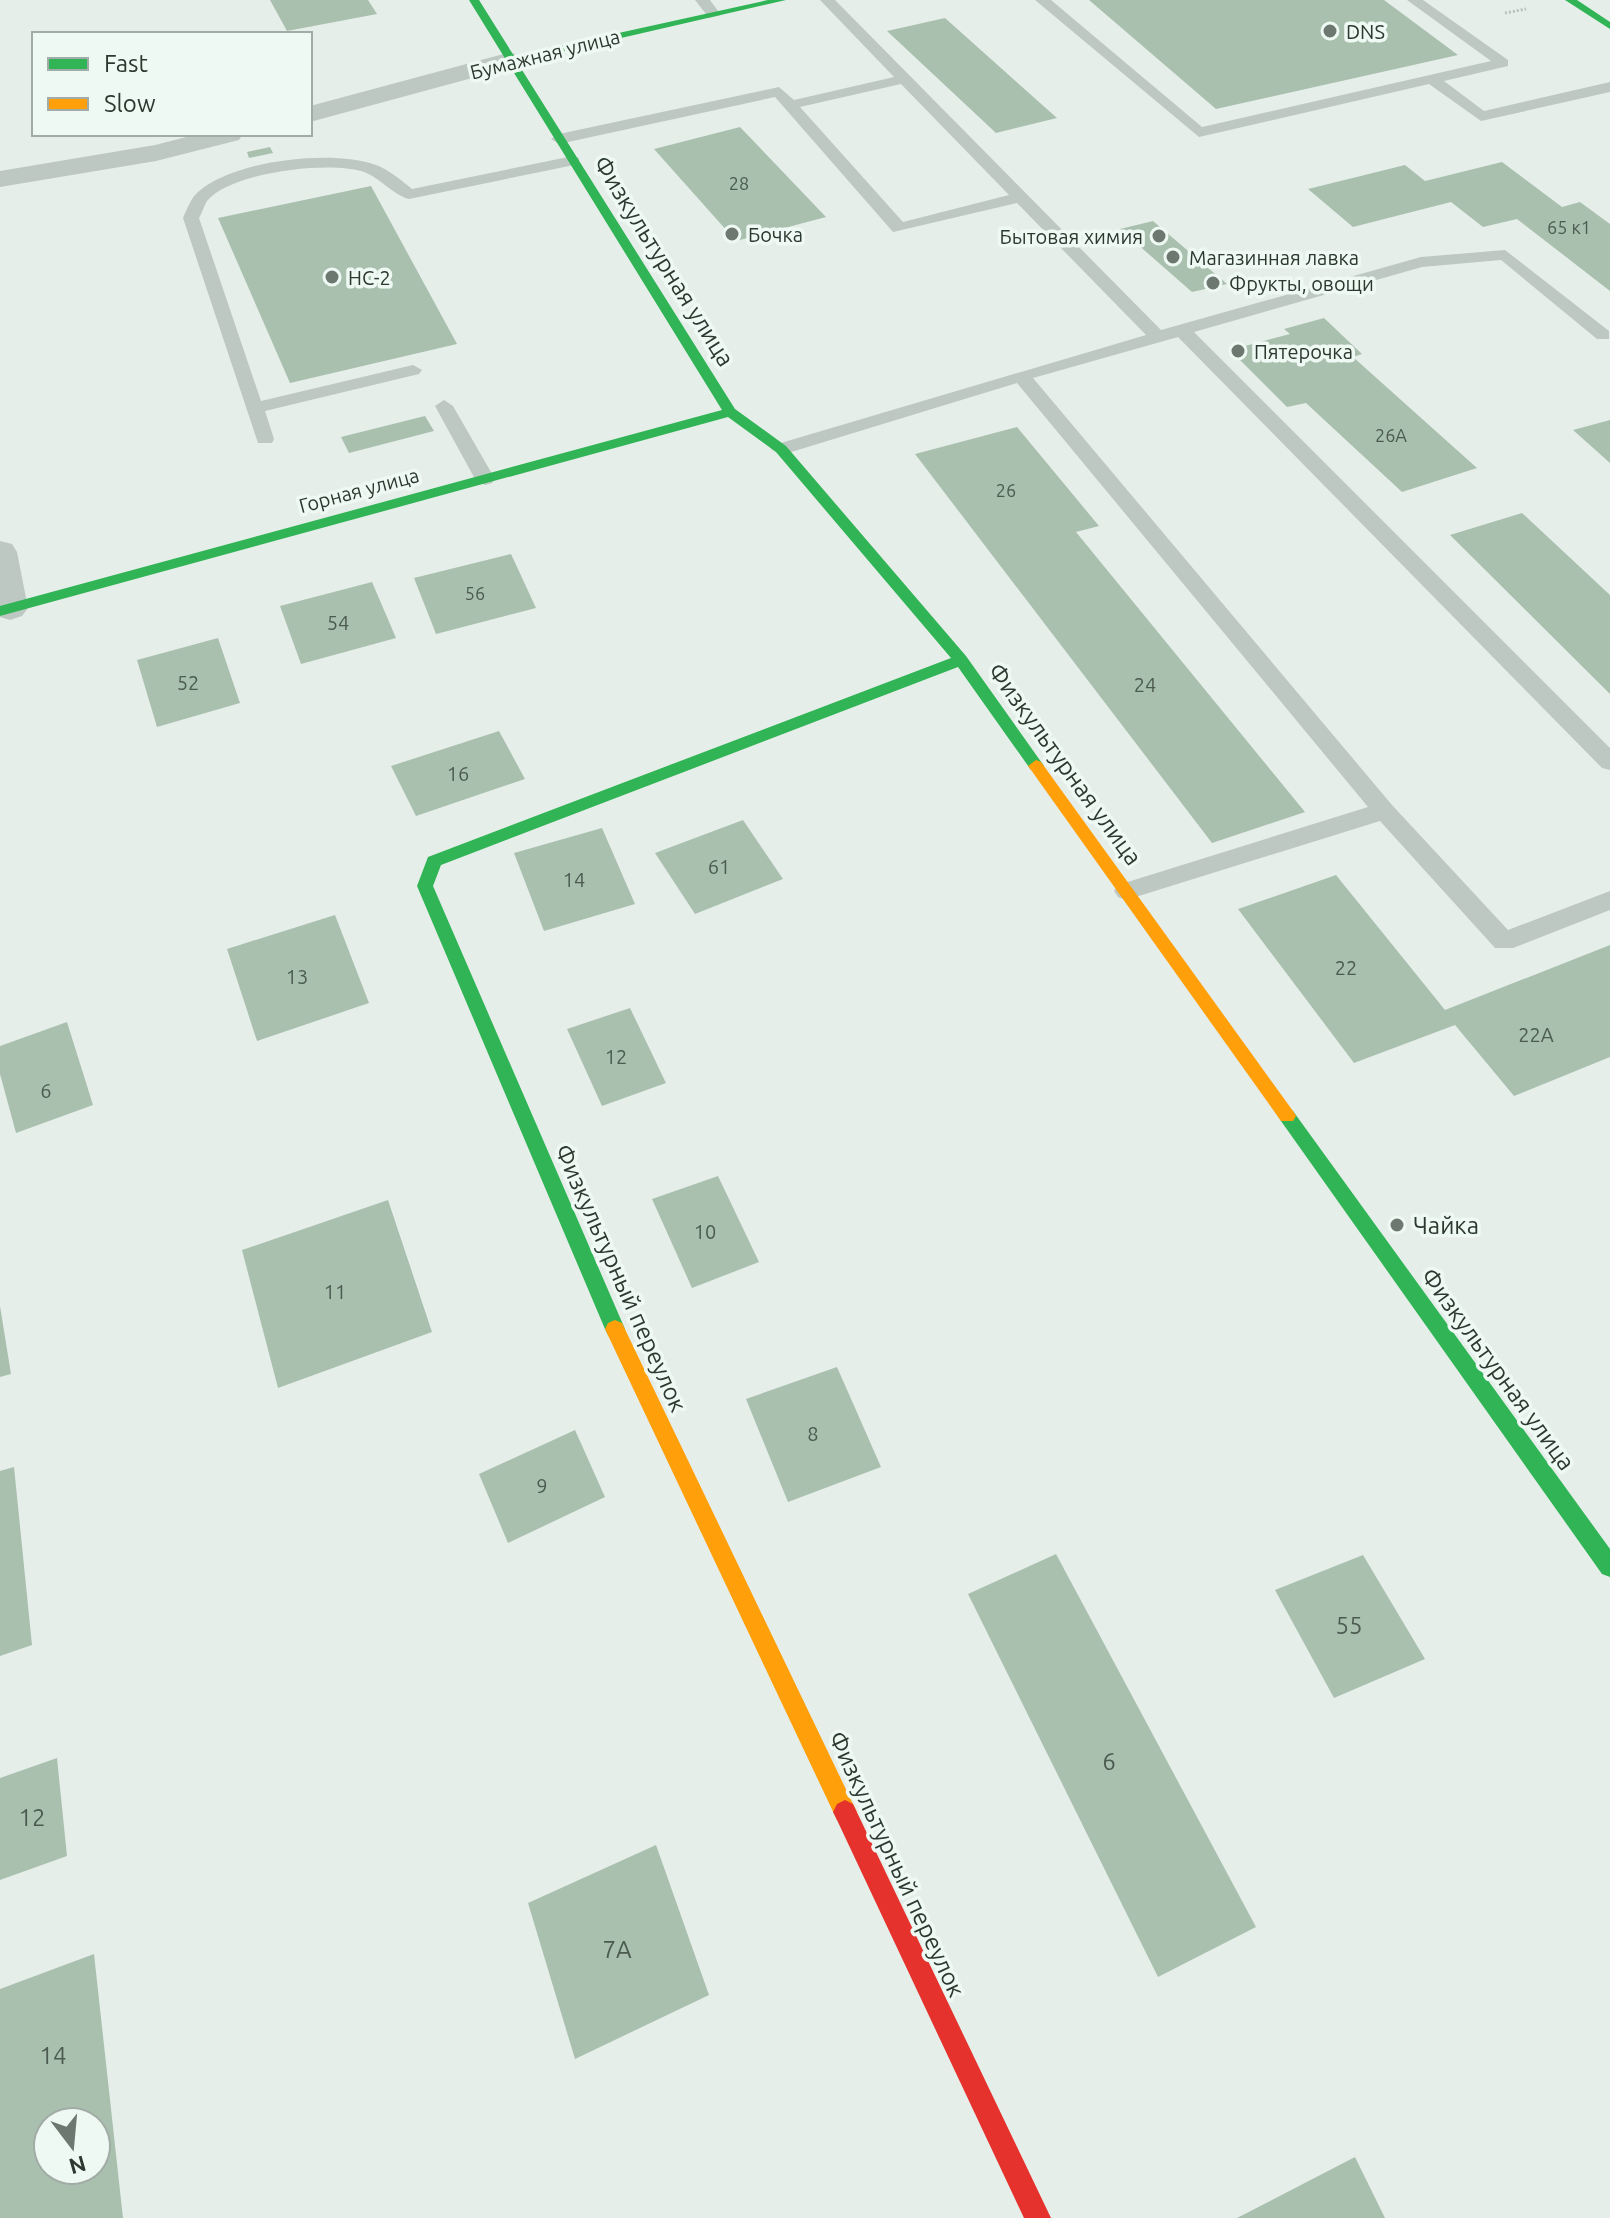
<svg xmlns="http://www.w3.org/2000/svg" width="1610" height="2218" viewBox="0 0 1610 2218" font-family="Ubuntu,sans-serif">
	<rect width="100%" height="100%" fill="#e6eeea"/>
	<g fill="#aac0af" fill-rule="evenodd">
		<polygon points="270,0 368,0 377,14 287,31"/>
		<polygon points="1089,0 1384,0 1458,55 1216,109"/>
		<polygon points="945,18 1057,118 996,133 887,31"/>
		<polygon points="740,127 826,217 736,241 654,149"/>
		<polygon points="270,147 273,153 249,158 247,152"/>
		<polygon points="1502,162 1562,207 1580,202 1610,224 1610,291 1517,219 1483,227 1451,202 1353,227 1308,189 1405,165 1425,181"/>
		<polygon points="371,186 457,344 290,383 218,218"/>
		<polygon points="1153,221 1227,284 1192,292 1120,229"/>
		<polygon points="1324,318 1362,354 1353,357 1477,468 1402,492 1306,403 1287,407 1230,350 1290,334 1284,329"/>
		<polygon points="425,416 434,431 349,453 341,437"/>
		<polygon points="1610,420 1610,463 1573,430"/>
		<polygon points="1017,427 1099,526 1076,532 1305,812 1212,843 915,454"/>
		<polygon points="1522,513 1610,595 1610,694 1450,535"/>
		<polygon points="511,554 536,608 436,634 414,578"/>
		<polygon points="372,582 396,638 301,664 280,606"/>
		<polygon points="218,638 240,703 157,727 137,660"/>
		<polygon points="499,731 525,779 416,816 391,766"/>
		<polygon points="743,820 783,879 695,914 655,853"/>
		<polygon points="602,828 635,904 544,931 514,853"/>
		<polygon points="1336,875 1445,1010 1610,945 1610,1057 1514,1096 1455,1025 1354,1063 1238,909"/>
		<polygon points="335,915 369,1003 257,1041 227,949"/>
		<polygon points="630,1008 666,1083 602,1106 567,1029"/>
		<polygon points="67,1022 93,1105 16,1133 0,1074 0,1046"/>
		<polygon points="718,1176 759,1262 692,1288 652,1199"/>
		<polygon points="388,1200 432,1332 278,1388 242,1250"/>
		<polygon points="0,1306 11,1374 0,1377"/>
		<polygon points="837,1367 881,1467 788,1502 746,1399"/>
		<polygon points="575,1430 605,1497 508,1543 479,1474"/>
		<polygon points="14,1467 32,1645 0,1656 0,1471"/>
		<polygon points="1056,1554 1256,1927 1158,1977 968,1594"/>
		<polygon points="1363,1555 1425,1659 1334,1698 1275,1590"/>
		<polygon points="57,1758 67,1856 0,1880 0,1778"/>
		<polygon points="656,1845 709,1995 575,2059 528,1903"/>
		<path d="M94,1954L123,2218H0V1989ZM48,2122H96V2170H48Z"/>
		<polygon points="1355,2157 1385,2218 1237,2218"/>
	</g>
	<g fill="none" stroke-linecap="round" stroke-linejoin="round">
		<polyline stroke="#b7c0bb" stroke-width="3" stroke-dasharray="2 2" stroke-linecap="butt" points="1505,13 1526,9"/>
		<g fill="#bec8c2" fill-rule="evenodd">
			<polygon points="695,0 710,0 721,15 709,18"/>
			<path d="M820,0H835L1161,330L1421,257L1505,250L1609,331V339H1597L1501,260L1422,267L1194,332L1610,748V770L1602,768L1178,337L1033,378L1392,805L1508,930L1610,891V910L1513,948H1495L1380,821L1126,900L1118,897L1114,891L1118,885L1368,807L1017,383L788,453L781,455L771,449L774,445L1146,335L1017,203L893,232L775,97L559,144L551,139L559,134L779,87L794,100L894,77ZM901,84L1009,195L903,222L800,107Z"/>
			<polygon points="1035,0 1051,0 1202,127 1491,61 1407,0 1423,0 1508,60 1508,66 1444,81 1484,111 1610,82 1610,92 1481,121 1429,84 1199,137"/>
			<path d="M573,156L579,158V164L409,199C391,194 379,176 361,171C328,161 230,172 207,201C204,206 202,213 199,218L261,401L413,365L422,370L419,374L265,411L274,439L272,443H258L183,218C187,209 191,198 198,192C234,160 332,149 376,165C389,170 401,180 412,189Z"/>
			<polygon points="444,400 453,406 495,479 492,483 485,485 475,479 435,406"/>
		</g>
		<g fill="#bec8c2" fill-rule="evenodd">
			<polygon points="511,52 524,60 520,65 310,122 310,106"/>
			<polygon points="198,134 243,134 239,140 156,161 0,187 0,171 155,145"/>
			<polygon points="0,541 12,544 17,552 28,608 22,616 10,620 0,617"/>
		</g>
		<g fill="#30b455" fill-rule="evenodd">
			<polygon points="469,0 479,0 514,56 768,0 786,0 517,62 735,409 786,446 966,656 1044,766 1041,770 1031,770 958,667 441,865 433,886 625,1329 622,1335 615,1338 608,1335 605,1329 417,886 428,857 951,658 776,452 728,417 0,616 0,606 722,410"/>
			<polygon points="1565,0 1577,0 1610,22 1610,29"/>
			<polygon points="1287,1108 1293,1111 1610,1549 1610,1577 1602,1574 1281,1121 1278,1116 1281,1111"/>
		</g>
		<g fill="#ff9f0a" fill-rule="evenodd">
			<polygon points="1036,760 1041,762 1293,1111 1296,1116 1293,1121 1281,1121 1031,770 1028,766"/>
			<polygon points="615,1320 622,1323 853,1804 857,1812 853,1820 845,1824 837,1820 605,1329 608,1323"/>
		</g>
		<polygon fill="#e5322d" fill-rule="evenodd" points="845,1800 853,1804 1051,2218 1024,2218 837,1820 833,1812 837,1804"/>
	</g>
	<g fill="#6d7871" stroke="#eff9f4" stroke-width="3">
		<circle cx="1330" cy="31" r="8"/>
		<circle cx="732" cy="234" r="8"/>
		<circle cx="1159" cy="236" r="8"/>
		<circle cx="1173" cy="257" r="8"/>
		<circle cx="332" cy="277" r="8"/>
		<circle cx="1213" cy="283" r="8"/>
		<circle cx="1238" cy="351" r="8"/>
		<circle cx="1397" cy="1225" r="8"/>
	</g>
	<g text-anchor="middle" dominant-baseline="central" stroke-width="7" stroke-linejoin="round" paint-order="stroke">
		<g font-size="18" fill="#4c5b50">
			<text x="739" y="183">28</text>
			<text x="1569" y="227">65 к1</text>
			<text x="1391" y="435">26А</text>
			<text x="1006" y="490">26</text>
			<text x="475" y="593">56</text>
		</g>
		<g font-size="20" fill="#2c3930" stroke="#eff9f4" text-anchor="start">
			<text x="1346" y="31">DNS</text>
			<text x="748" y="234">Бочка</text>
			<text x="1143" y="236" text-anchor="end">Бытовая химия</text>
			<text x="1189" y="257">Магазинная лавка</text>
			<text x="348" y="277">НС-2</text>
			<text x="1229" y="283">Фрукты, овощи</text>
			<text x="1254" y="351">Пятерочка</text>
		</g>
		<g font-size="20" fill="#2c3930" stroke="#eff9f4">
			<text transform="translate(545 54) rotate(-14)">Бумажная улица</text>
			<text transform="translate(359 490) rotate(-15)">Горная улица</text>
		</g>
		<g font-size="20" fill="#4c5b50">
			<text x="338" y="622">54</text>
			<text x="188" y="682">52</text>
			<text x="1145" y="684">24</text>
			<text x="458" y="773">16</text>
			<text x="719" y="866">61</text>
			<text x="574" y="879">14</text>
			<text x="1346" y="967">22</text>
			<text x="297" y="976">13</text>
			<text x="1536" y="1034">22А</text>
			<text x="616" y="1056">12</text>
			<text x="46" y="1090">6</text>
			<text x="705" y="1231">10</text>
			<text x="335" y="1291">11</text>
			<text x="813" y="1433">8</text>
			<text x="542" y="1485">9</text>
		</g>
		<g font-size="24" fill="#2c3930" stroke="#eff9f4">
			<text transform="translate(664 261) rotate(58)">Физкультурная улица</text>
			<text transform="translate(1065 764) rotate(54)">Физкультурная улица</text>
			<text transform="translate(621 1278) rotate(66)">Физкультурный переулок</text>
			<text transform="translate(1498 1369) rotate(54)">Физкультурная улица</text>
			<text transform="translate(897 1864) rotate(65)">Физкультурный переулок</text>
		</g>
		<g font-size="24" fill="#2c3930" stroke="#eff9f4" text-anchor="start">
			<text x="1413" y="1225">Чайка</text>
		</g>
		<g font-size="24" fill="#4c5b50">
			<text x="1349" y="1625">55</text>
			<text x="1109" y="1761">6</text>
			<text x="32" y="1817">12</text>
			<text x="617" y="1949">7А</text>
			<text x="53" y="2055">14</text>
		</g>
	</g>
	<rect x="32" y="32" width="280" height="104" fill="#eff9f4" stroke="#a1aca6" stroke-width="2"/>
	<rect x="48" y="58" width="40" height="12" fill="#30b455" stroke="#a1aca6" stroke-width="2"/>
	<text x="104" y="72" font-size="24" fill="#2c3930">Fast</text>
	<rect x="48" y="98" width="40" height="12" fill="#ff9f0a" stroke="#a1aca6" stroke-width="2"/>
	<text x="104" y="112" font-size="24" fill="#2c3930">Slow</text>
	<g transform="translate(72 2146) rotate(164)"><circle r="38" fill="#eff9f4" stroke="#a1aca6" stroke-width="2"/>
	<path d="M0-6L14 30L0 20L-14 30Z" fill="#6d7871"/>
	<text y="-12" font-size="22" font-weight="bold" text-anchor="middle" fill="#2c3930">N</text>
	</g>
</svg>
